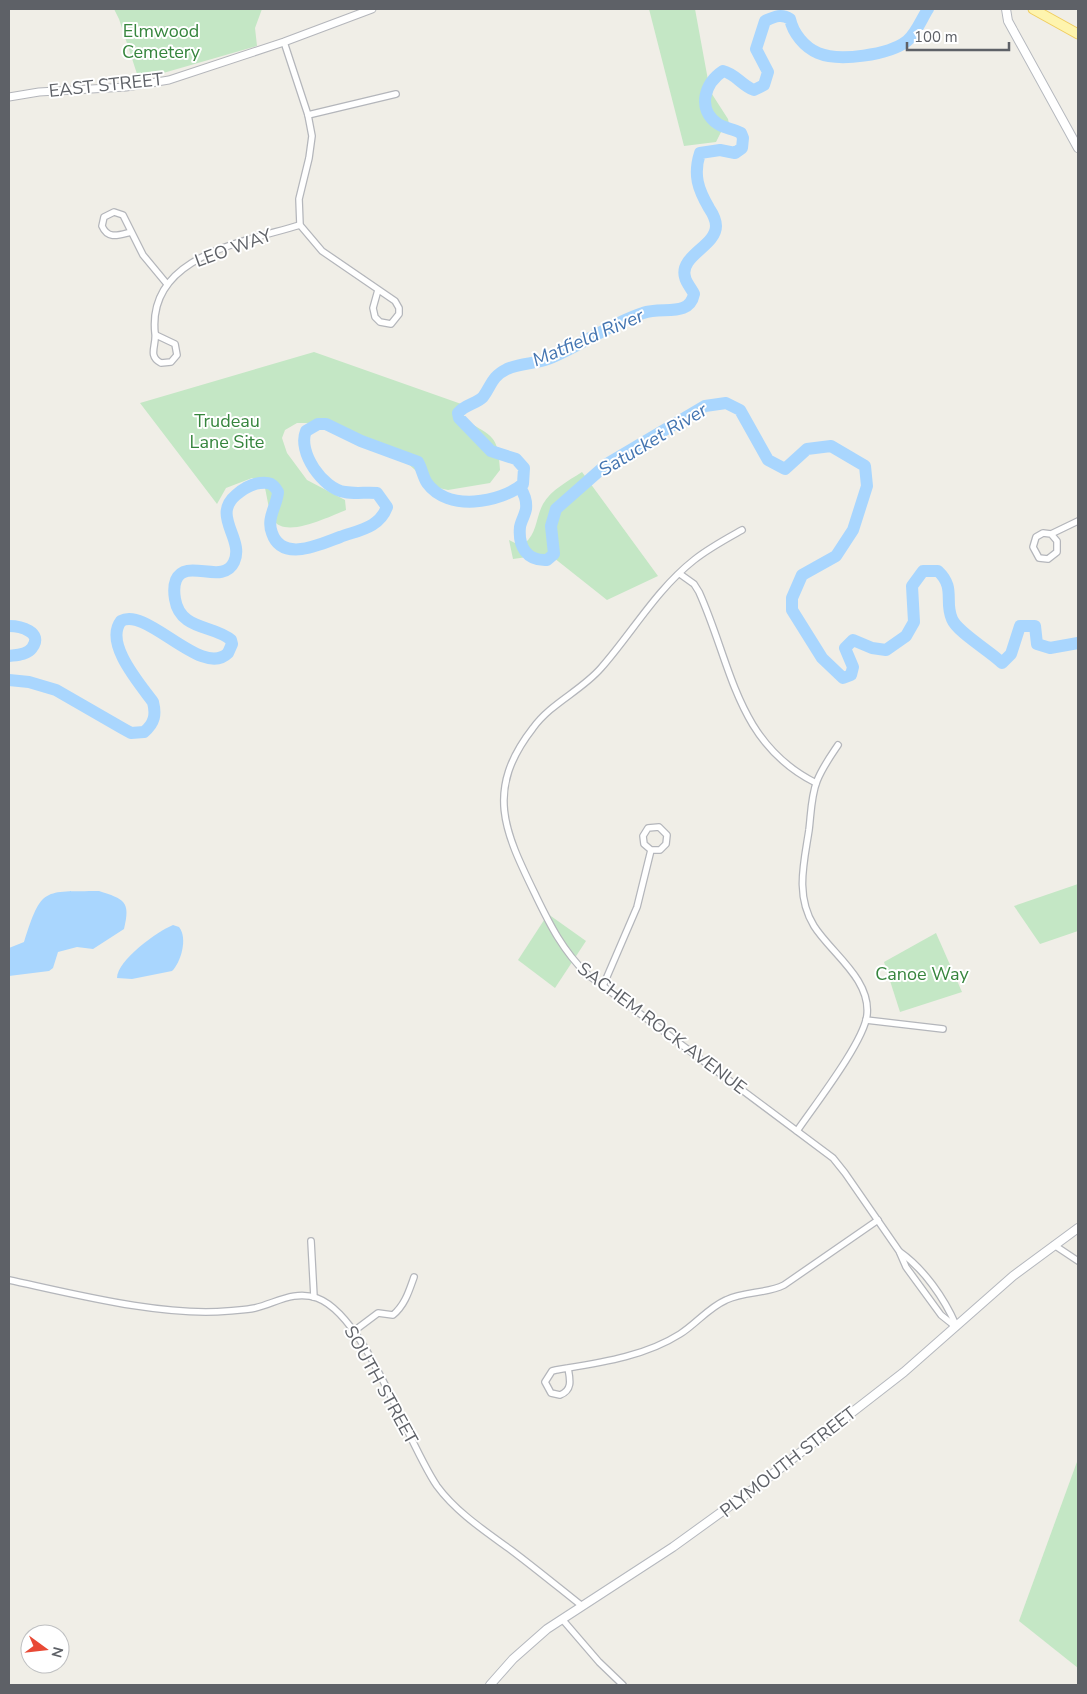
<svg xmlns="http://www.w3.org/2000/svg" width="1087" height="1694" viewBox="0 0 1087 1694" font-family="'Nunito Sans',sans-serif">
	<rect width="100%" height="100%" fill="#f0eee7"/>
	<g fill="#c4e7c5">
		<polygon points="114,9 262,9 255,28 257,46 139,80 119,19"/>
		<polygon points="649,9 695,9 710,91 728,119 729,124 722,130 716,142 684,146"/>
		<path d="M314,352L467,406L463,413L465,420C493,437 498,435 500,470L490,483L448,490L434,487L404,460L369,438L320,423H297L285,430L282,438L287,453L307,480L345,500L346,510C330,516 284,540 273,519C268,509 267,495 264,484L252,478L226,488L217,504L140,403Z"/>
		<path d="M582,472L658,576L607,600L549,554L513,559L509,540L515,543H525C537,533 536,517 543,504C551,490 568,481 582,472Z"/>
		<polygon points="1078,884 1078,931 1040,944 1014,906"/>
		<polygon points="548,914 586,941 555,988 518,960"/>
		<polygon points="936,933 962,992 900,1012 884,962"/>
		<polygon points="1078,1459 1078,1668 1019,1621"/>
	</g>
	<g fill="#a9d6fe">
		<path d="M99,891C124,899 131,901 124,929L93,949L77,947L58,952L53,968L49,971L9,976V948L24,942C42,886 43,892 99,891Z"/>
		<path d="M173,925L179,927C188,938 181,962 172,971L132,979L117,978C117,960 158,931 173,925Z"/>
	</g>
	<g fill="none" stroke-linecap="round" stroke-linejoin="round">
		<g stroke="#a9d6fe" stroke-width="12">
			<path d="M520,487C524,494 527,500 526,509C525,515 521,521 520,527C518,547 527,561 547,560L554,554L551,526L556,509L607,464L705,406L726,403L740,410L768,460L785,469L807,449L831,446L865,466L867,486L853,530L836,556L802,575L792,598V610L822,658L843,678L851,675L853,667L845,648L853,640L872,648L886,650L906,636L914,622L912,586L923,571H938C956,588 944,601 952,619C957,632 990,651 1002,663L1011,654L1020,626H1035L1037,644L1050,648L1078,643"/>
			<path d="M9,626C20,626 44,632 32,648C27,655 16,655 9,656"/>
			<path d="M9,680L29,682L56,690L122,728L131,733L144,732C155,723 156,714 153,702C139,683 104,643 121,621C147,606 202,679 228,653L232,644L231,640C215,625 180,631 175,599C174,593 174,585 176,580C186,557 223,586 234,562C245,539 211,516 236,495C243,489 251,484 260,483C269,482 273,483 278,492C277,506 266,518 272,533C282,563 321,544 340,537C359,530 379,528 387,507L377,493C367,492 355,494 345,492C323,489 297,452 306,431L318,424H326L361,441L418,462C422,469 423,477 427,483C448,512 500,503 523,484L524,468L516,459L491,451L459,418L458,413C465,404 476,404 483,397C492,385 491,377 507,369C520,363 535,364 548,359C581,346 609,324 643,313C662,306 689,318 694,294C692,289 686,283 685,277C679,256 716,246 716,226C716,219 713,214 709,208C698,189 693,175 700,153L720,150L735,153L742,148L743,138L741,133C734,129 724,128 718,124C696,109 705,83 723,71C736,74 741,85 754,90L764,85L768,72L756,49L765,21C774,17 781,13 790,19C793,33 804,47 818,53C839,62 889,55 907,41C916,34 922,18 928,9"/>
		</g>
		<g stroke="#b4b6bb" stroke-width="8">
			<g id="minor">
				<polyline points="284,42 308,115 312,136 309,158 299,199 300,225 322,251 395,301 399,308 399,314 391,324 380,322 375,317 373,308 378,290"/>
				<polyline points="308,115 396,94"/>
				<path d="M131,232C119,235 108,240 102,226L104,217L114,212L123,215L143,255L167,284"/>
				<path d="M156,335L175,344L177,355L171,362L161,363C147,356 157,345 155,333C147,255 245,242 300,225"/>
				<path d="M742,530C726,539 709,548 694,560C656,590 632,633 601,668C581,691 551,703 533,728C484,791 505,832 536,896C550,925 563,951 587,974L833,1158L845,1173L899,1251L906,1267L941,1315L956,1327"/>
				<polyline points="1051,534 1057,541 1057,552 1048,559 1039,558 1033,547 1036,537 1043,533 1051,534 1078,521"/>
				<path d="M680,574L694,584L699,592C732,665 736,743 816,783"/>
				<polyline points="603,986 637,907 651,850 660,850 666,844 667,835 659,827 648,828 643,836 644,844 651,850"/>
				<polyline points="866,1020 943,1029"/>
				<path d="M797,1131C814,1106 864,1042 867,1015C871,979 831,953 814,926C795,895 804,863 809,830C811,814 811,796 817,781C822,768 830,757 838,745"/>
				<polyline points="311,1241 314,1297"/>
				<polyline points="1054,1245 1078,1261"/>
				<path d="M900,1252C924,1269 944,1298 956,1325"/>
				<path d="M9,1280C74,1294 163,1317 228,1311C237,1310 246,1310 255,1308C276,1303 294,1290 317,1298C366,1316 406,1441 437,1486C456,1512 485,1531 511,1550C535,1568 558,1587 582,1606"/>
				<path d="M354,1331L378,1313L393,1315C405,1305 409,1291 414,1277"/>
				<path d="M568,1368C570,1379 573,1390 560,1395L551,1393L545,1382L552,1371L556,1370C598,1363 644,1357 680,1334C696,1324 708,1308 726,1300C745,1291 766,1294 784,1285L878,1220"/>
				<polyline points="562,1619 599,1662 623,1685"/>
			</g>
		</g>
		<g stroke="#b4b6bb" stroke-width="9">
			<polyline id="tertiary" points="9,97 39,92 126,87 169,80 284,42 372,9"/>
		</g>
		<g stroke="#b5b8be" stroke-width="10">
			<g id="secondary">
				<polyline points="1006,9 1008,21 1078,148"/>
				<polyline points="490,1685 513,1659 547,1629 673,1547 756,1487 904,1372 1013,1276 1078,1228"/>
			</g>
		</g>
		<g stroke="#f0cd5f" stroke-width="11">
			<polyline id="primary" points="1033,9 1078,34"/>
		</g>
		<use href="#minor" stroke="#fff" stroke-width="5.5"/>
		<use href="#tertiary" stroke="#fff" stroke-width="7"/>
		<use href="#secondary" stroke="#fff" stroke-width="8"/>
		<use href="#primary" stroke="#fef4ae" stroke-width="9"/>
	</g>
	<g text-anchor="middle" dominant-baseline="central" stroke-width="4" stroke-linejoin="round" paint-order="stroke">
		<g font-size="18" fill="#36853d" stroke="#fff">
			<text x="161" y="31">Elmwood<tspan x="161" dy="21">Cemetery</tspan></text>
			<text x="227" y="421">Trudeau<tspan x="227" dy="21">Lane Site</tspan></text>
			<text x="922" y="974">Canoe Way</text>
		</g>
		<g font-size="18" fill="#5e6167" stroke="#fff">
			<text transform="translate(106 85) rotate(-6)">EAST STREET</text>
			<text transform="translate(233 248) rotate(-20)">LEO WAY</text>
			<text transform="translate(662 1028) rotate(37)">SACHEM ROCK AVENUE</text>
			<text transform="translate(381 1385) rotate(61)">SOUTH STREET</text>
			<text transform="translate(788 1462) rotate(-38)">PLYMOUTH STREET</text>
		</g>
		<g font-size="19" font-style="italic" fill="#4475b1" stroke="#fff">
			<text transform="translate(588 338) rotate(-23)">Matfield River</text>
			<text transform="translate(653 440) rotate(-31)">Satucket River</text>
		</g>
	</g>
	<rect width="1087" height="1694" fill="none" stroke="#5e6167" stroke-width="20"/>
	<g transform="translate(45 1649) rotate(105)"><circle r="24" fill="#ffffff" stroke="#bfc0c2"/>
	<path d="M0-4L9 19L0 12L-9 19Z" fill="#e84935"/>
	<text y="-8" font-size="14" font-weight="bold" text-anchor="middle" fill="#5e6167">N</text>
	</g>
	<path d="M907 42v8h102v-8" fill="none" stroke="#5e6167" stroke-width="2.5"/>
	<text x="914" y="42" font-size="15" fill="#5e6167" stroke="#ffffff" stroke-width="4" paint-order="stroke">100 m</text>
</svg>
